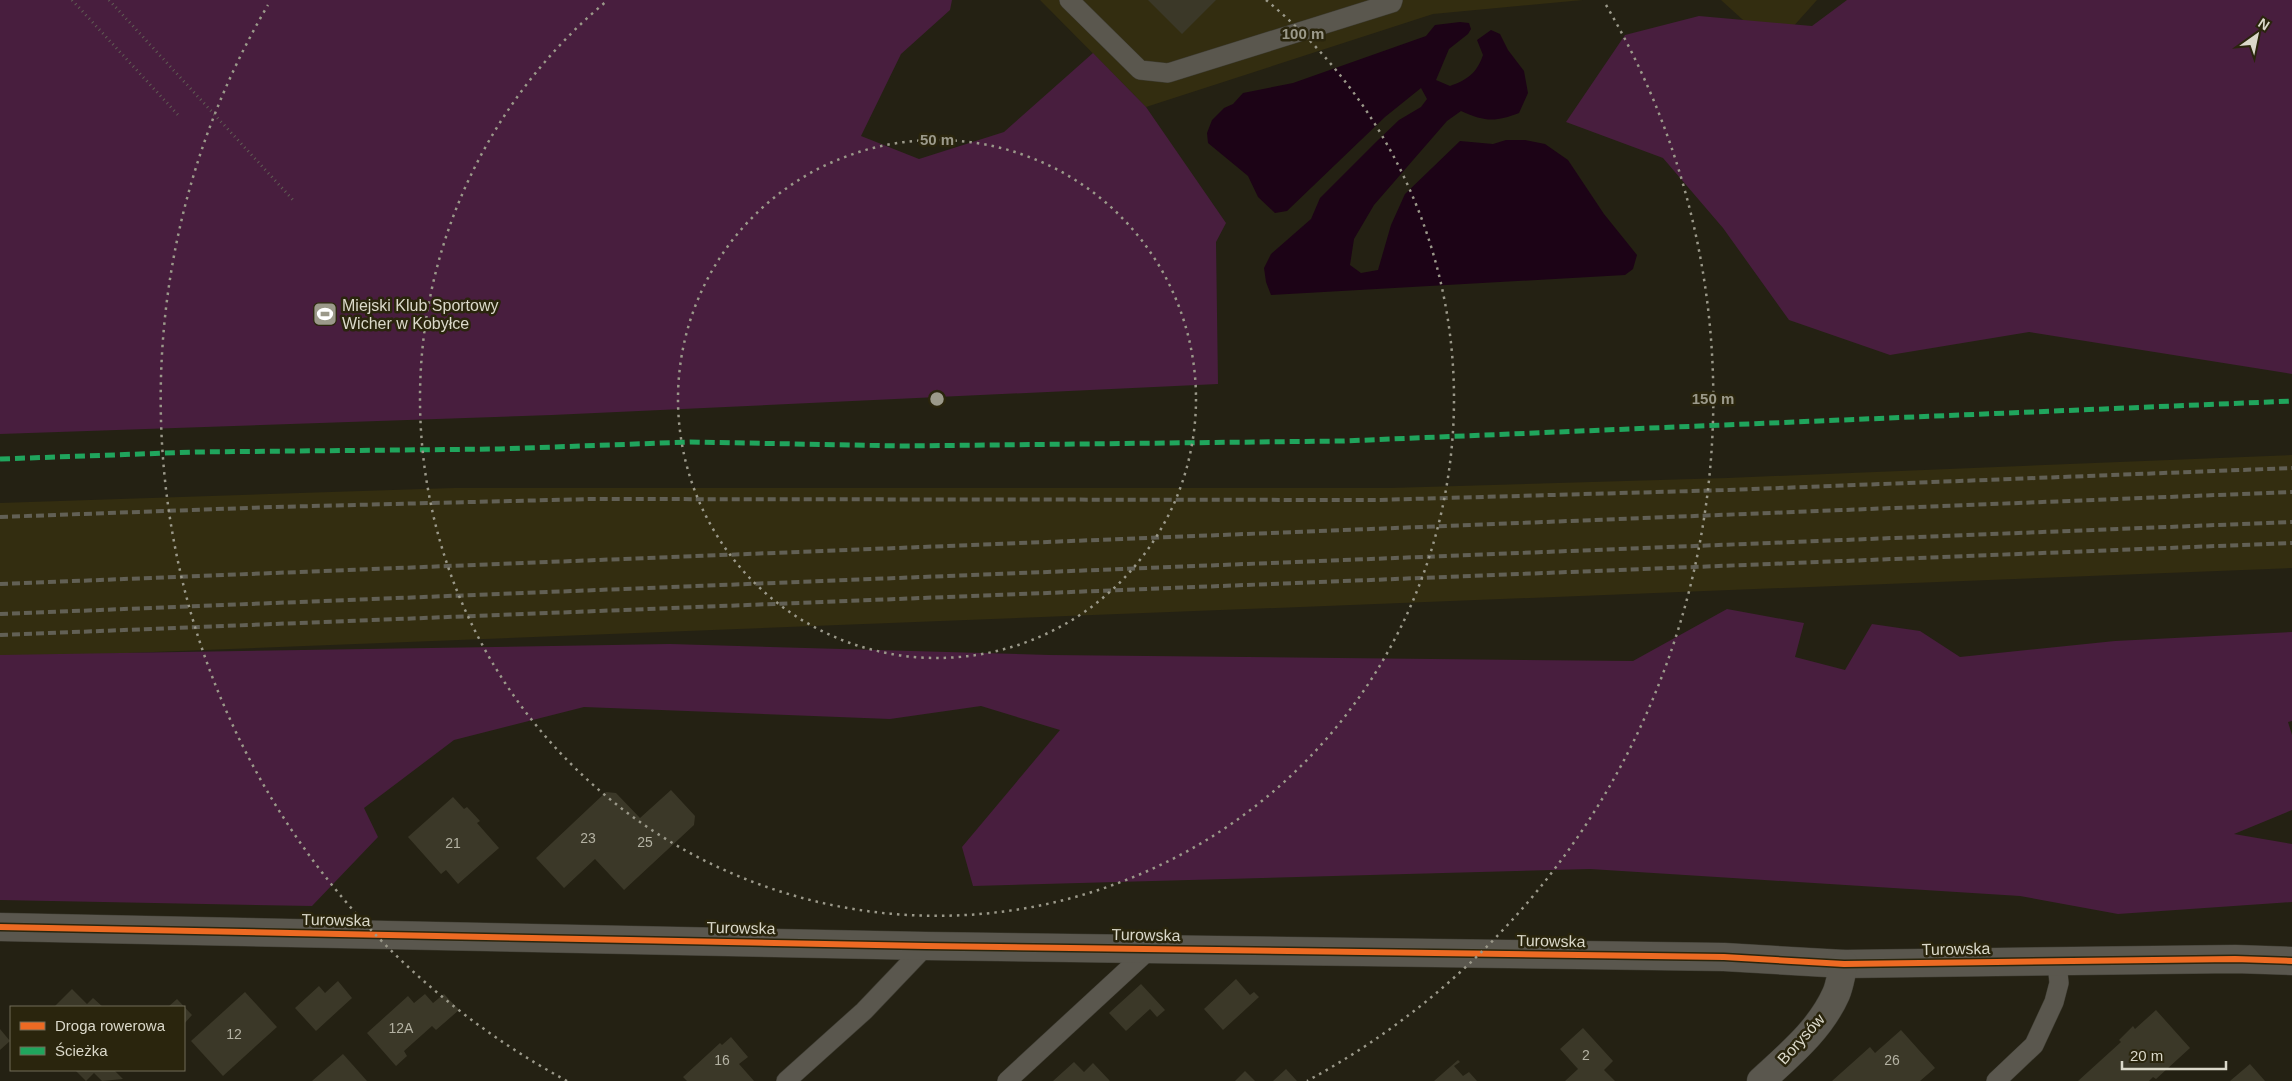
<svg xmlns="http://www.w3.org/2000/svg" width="2292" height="1081" viewBox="0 0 2292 1081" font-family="Arial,sans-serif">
	<rect width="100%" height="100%" fill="#242113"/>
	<g fill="#332d10">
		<polygon points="1040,0 1583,0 1433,14 1146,107"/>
		<polygon points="1721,0 1817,0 1774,48"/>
		<polygon points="2292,455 2292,568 0,658 0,503 454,488 1390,488 1727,478"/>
	</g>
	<g fill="#481e3e">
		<polygon points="0,0 952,0 950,10 901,54 861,136 919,159 1004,132 1093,53 1146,107 1226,223 1216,242 1218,384 552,415 0,434"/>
		<polygon points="1847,0 2292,0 2292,374 2029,332 1890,355 1789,320 1723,228 1663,158 1566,122 1625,35 1699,16 1812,26"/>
		<polygon points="1727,609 1804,623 1795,657 1845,670 1872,624 1920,631 1960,657 2115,641 2292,632 2292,721 2288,722 2292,735 2292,810 2234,834 2292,844 2292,902 2118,914 2020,896 1590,869 973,886 962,847 1060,730 981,706 890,719 584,707 454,740 364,808 378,837 312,906 0,900 0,655 670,644 1050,655 1633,661"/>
	</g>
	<path fill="#1c0316" d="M1460,22L1469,23L1471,29L1468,34L1449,49L1436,80L1450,86C1467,80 1477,73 1483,55L1477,40L1491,30L1500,34L1508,50L1524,71L1528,93L1519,113C1496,122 1485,122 1461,111L1447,121L1374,205L1354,239L1350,265L1361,273L1378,270L1391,225L1405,194L1460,141L1493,144L1506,140H1525L1545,144L1568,160L1604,214L1637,255L1633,269L1625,275L1271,295L1266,282L1264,268L1271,254L1311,219L1320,198L1376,142L1399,120L1421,107L1427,99L1421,88L1385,117L1287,211L1275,213L1258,197L1248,176L1208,143L1207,133L1212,120L1224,108L1233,104L1243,93L1293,83L1426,36L1435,25Z"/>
	<g fill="#3b3828">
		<polygon points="1148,0 1216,0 1182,34"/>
		<polygon points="671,790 695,816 694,825 624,890 595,859 564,888 536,858 606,792 616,793 640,818"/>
		<polygon points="453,797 464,809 467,807 480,821 477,823 499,848 458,884 446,870 441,874 408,837"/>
		<polygon points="1236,979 1250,995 1254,992 1259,997 1223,1030 1204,1009"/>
		<polygon points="338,981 352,998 316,1031 295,1008 319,986 325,993"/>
		<polygon points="1141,984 1165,1010 1157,1017 1150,1009 1126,1031 1109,1013"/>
		<polygon points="72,989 87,1004 93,998 103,1007 54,1007"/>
		<polygon points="245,992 277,1027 223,1076 191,1041"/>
		<polygon points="425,994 433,1003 444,994 459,1010 436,1030 432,1026 404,1051 407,1056 396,1066 367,1033 408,996 414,1003"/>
		<polygon points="177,999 192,1015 184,1024 184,1007 168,1007"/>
		<polygon points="2156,1010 2190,1048 2156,1079 2153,1077 2149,1081 2078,1081 2121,1042 2119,1040 2133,1026 2135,1029"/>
		<polygon points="1583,1028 1613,1061 1604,1070 1615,1081 1565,1081 1578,1069 1560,1049"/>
		<polygon points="0,1029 10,1041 0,1050"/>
		<polygon points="1901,1030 1935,1068 1920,1081 1832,1081 1870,1047 1875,1053"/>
		<polygon points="731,1037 748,1057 739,1064 754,1081 687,1081 683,1077 720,1043 722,1045"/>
		<polygon points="343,1054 367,1081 312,1081"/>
		<polygon points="1458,1060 1460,1062 1454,1066 1463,1076 1469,1072 1477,1081 1434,1081"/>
		<polygon points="1074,1062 1084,1072 1093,1063 1110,1081 1053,1081"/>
		<polygon points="2250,1064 2265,1081 2230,1081"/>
		<polygon points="1286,1069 1297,1081 1273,1081"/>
		<polygon points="75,1070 114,1070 123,1079 102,1081 94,1073 86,1081"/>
		<polygon points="1245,1071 1255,1081 1235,1081"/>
	</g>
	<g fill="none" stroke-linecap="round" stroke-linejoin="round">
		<g stroke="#3e3c32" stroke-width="20">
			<g id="service">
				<polyline points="1069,0 1140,70 1168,73 1392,3 1393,0"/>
				<polyline points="786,1081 864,1011 926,946"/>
				<polyline points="1007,1081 1150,949"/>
				<polyline points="1996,1081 2034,1045 2054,1002 2059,983 2057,962"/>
			</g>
		</g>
		<g stroke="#3e3c32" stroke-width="29">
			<g id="minor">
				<polyline points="0,927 926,946 1724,957 1844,964 2235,959 2292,961"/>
				<path d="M1761,1081C1789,1055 1820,1030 1836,994C1840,985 1841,974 1844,964"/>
			</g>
		</g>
		<g stroke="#605d54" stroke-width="3" stroke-dasharray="1 4" stroke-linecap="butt">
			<polyline points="72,0 180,117"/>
			<polyline points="109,0 294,201"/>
		</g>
		<use href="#service" stroke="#5a574e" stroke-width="19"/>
		<use href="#minor" stroke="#5a574e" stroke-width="28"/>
		<g stroke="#626055" stroke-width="4" stroke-dasharray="8 4" stroke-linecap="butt">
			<polyline points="0,517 274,507 591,499 1376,500 1728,490 2292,468"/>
			<polyline points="0,584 2292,492"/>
			<polyline points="0,614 2292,522"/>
			<polyline points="0,635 2292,543"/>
		</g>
		<polyline stroke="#20a55d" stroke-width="5" stroke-dasharray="10 5" stroke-linecap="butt" points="0,459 196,452 499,449 690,442 903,446 1344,441 2292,401"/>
		<g stroke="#2a250d" stroke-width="9">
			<polyline id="cycleway" points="0,927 926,946 1724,957 1844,964 2235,959 2292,961"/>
		</g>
		<use href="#cycleway" stroke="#ed6a23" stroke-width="6"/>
	</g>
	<g fill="none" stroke="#9b998a" stroke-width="2.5" stroke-dasharray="2.5 5">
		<circle cx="937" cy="399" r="259"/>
		<path d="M1266 0A517 517 0 1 1 608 0"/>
		<path d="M567 1081A776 776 0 0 1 268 5M1606 5A776 776 0 0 1 1307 1081"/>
	</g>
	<defs>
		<g id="stadium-square" transform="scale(1.25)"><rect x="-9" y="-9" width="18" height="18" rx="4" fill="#9b998a" stroke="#2a250d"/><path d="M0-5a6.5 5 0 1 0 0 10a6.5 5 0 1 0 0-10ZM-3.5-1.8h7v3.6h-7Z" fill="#fff"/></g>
	</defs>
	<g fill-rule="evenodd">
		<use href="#stadium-square" x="325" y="314"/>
	</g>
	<g text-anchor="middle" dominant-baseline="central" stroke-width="5" stroke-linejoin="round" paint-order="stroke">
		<g font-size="14" fill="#b3b1a2">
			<text x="588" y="838">23</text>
			<text x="645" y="842">25</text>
			<text x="453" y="843">21</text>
			<text x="401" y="1028">12A</text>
			<text x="234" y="1034">12</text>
			<text x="1586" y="1055">2</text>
			<text x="722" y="1060">16</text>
			<text x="1892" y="1060">26</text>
		</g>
		<g font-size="16" fill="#dbd9ca" stroke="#2a250d" text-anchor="start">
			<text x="342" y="305">Miejski Klub Sportowy<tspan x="342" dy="18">Wicher w Kobyłce</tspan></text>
		</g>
		<g font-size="16" fill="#dbd9ca" stroke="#2a250d">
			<text transform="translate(336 920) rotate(1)">Turowska</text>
			<text transform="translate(741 928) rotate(1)">Turowska</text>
			<text transform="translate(1146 935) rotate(1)">Turowska</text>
			<text transform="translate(1551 941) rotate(1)">Turowska</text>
			<text transform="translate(1956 949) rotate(-1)">Turowska</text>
			<text transform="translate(1801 1039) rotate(-48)">Borysów</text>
		</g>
	</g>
	<circle cx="937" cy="399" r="8" fill="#9b998a" stroke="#2a250d" stroke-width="2.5"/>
	<g font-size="15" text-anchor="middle" font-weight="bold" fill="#9b998a" stroke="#2a250d" stroke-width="5" stroke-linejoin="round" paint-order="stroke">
		<text x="1303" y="39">100 m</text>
		<text x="937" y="145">50 m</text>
		<text x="1713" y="404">150 m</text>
	</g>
	<rect x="10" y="1006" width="175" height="65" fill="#2a250d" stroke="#716d59"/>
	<rect x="20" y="1022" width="25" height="8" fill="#ed6a23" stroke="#716d59"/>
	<text x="55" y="1031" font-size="15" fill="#dbd9ca">Droga rowerowa</text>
	<rect x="20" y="1047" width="25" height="8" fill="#20a55d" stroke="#716d59"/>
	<text x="55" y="1056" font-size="15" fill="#dbd9ca">Ścieżka</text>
	<g transform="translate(2257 35) rotate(33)" stroke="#2a250d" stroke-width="4" paint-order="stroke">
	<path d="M0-4L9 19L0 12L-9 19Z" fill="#dbd9ca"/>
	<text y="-8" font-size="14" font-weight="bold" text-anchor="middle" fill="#dbd9ca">N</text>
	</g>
	<path d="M2122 1061v8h104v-8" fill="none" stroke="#dbd9ca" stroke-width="2.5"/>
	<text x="2130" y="1061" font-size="15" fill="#dbd9ca" stroke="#2a250d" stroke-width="4" paint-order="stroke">20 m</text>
</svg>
